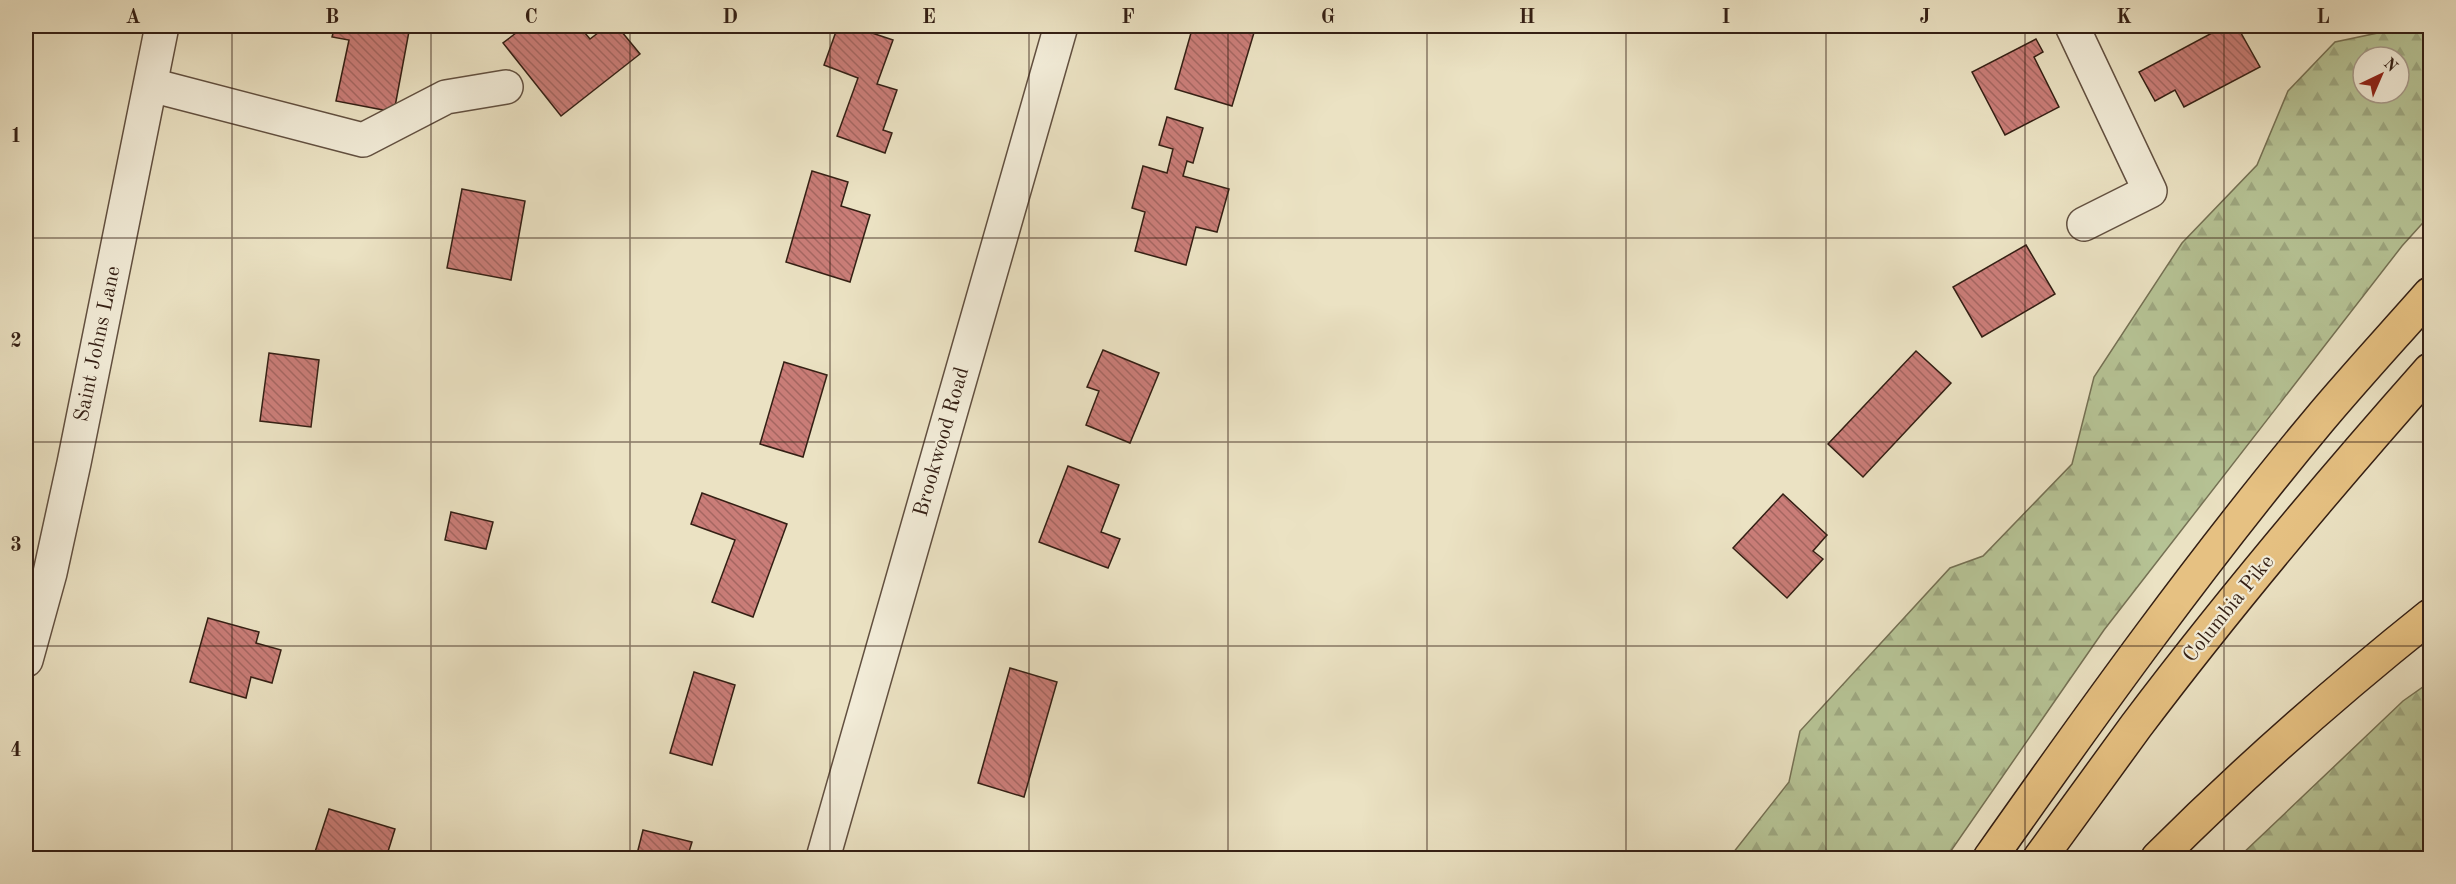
<svg xmlns="http://www.w3.org/2000/svg" width="2456" height="884" viewBox="0 0 2456 884" font-family="'Old Standard TT',serif">
	<defs>
		<pattern id="forest-firs" width="22" height="20" patternUnits="userSpaceOnUse" patternTransform="scale(1.5)"><rect width="22" height="20" fill="#b6c395"/><path d="M5 1l3.5 6h-7zM16 11l3.5 6h-7z" fill="#9da780"/></pattern>
		<pattern id="building-back-hatch" width="6" height="6" patternUnits="userSpaceOnUse" patternTransform="scale(1.5)"><rect width="6" height="6" fill="#ca7d78"/><path d="M-1 5l2 2M0 0l6 6M5-1l2 2" fill="none" stroke="#a56661"/></pattern>
	</defs>
	<rect width="100%" height="100%" fill="#ebe2c3"/>
	<filter id="stains"><feTurbulence type="fractalNoise" baseFrequency=".00333" numOctaves="4"/><feColorMatrix values="0 0 0 0 .2 0 0 0 0 .09 0 0 0 0 .02 0 0 0 .5 -.17"/></filter>
	<radialGradient id="worn" r=".72"><stop offset=".6" stop-color="#630" stop-opacity="0"/><stop offset="1" stop-color="#630" stop-opacity=".3"/></radialGradient>
	<g fill="url(#forest-firs)" stroke="#757154" stroke-width="1.5" fill-rule="evenodd">
		<path d="M2391,26H2430V215L2402,246L2104,630L1946,858H1729L1789,782L1800,731L1950,568L1983,556L2072,464L2094,377L2182,243L2257,165L2288,91L2335,42L2387,31ZM2363,57H2399V93H2363Z"/>
		<polygon points="2430,682 2430,858 2238,858 2403,701"/>
	</g>
	<g fill="url(#building-back-hatch)" stroke="#341f14" stroke-width="1.5">
		<polygon points="26,26 54,26 54,31 26,30"/>
		<polygon points="335,26 410,26 394,112 336,101 349,40 332,37"/>
		<polygon points="525,26 579,26 590,39 607,26 617,26 640,54 561,116 503,43"/>
		<polygon points="838,26 851,26 893,40 877,84 897,90 883,130 892,133 885,153 837,136 858,78 824,65"/>
		<polygon points="1193,26 1256,26 1232,106 1175,89"/>
		<polygon points="2225,26 2237,26 2260,67 2184,107 2175,90 2155,101 2139,72"/>
		<polygon points="2036,39 2043,52 2034,57 2059,107 2005,135 1972,72"/>
		<polygon points="1167,117 1203,128 1193,163 1187,161 1183,176 1229,189 1217,232 1196,227 1186,265 1135,251 1145,212 1132,208 1143,166 1167,173 1173,149 1159,145"/>
		<polygon points="812,171 848,182 841,206 870,215 850,282 786,262"/>
		<polygon points="462,189 525,201 511,280 447,268"/>
		<polygon points="2026,245 2055,294 1982,337 1953,287"/>
		<polygon points="1103,350 1159,373 1130,443 1086,425 1099,391 1087,387"/>
		<polygon points="1916,351 1951,383 1863,477 1828,444"/>
		<polygon points="269,353 319,360 311,427 260,421"/>
		<polygon points="784,362 827,375 803,457 760,444"/>
		<polygon points="1068,466 1119,485 1101,532 1120,539 1108,568 1039,542"/>
		<polygon points="702,493 787,524 753,617 712,602 735,540 691,524"/>
		<polygon points="1783,494 1827,535 1813,551 1823,559 1787,598 1733,548"/>
		<polygon points="451,512 493,522 486,549 445,540"/>
		<polygon points="208,618 259,632 256,643 281,650 272,683 251,677 246,698 190,682"/>
		<polygon points="1010,668 1057,682 1024,797 978,783"/>
		<polygon points="694,672 735,685 712,765 670,753"/>
		<polygon points="329,809 395,829 386,858 313,858"/>
		<polygon points="643,830 692,842 687,858 636,858"/>
	</g>
	<g fill="none" stroke-linecap="round" stroke-linejoin="round">
		<g stroke="#625040" stroke-width="36">
			<g id="minor">
				<polyline points="2072,26 2150,191 2084,224"/>
				<polyline points="151,85 363,140 446,97 506,87"/>
				<polyline points="26,660 50,573 74,463 162,26"/>
				<polyline points="823,858 1061,26"/>
			</g>
		</g>
		<g stroke="#341f14" stroke-width="36">
			<g id="highway">
				<path d="M1990,858C2095,709 2202,560 2319,420C2355,377 2393,336 2430,294"/>
				<path d="M2040,858C2072,814 2104,770 2136,726C2228,604 2329,484 2430,370"/>
				<path d="M2158,858C2244,772 2335,692 2430,616"/>
			</g>
		</g>
		<use href="#minor" stroke="#f2ecd8" stroke-width="33"/>
		<use href="#highway" stroke="#e6c182" stroke-width="33"/>
	</g>
	<path fill="none" stroke="#341f14" stroke-width="1.5" stroke-opacity="0.55" d="M232,26V858M431,26V858M630,26V858M830,26V858M1029,26V858M1228,26V858M1427,26V858M1626,26V858M1826,26V858M2025,26V858M2224,26V858M26,238H2430M26,442H2430M26,646H2430"/>
	<g text-anchor="middle" dominant-baseline="central" stroke-width="4.5" stroke-linejoin="round" paint-order="stroke">
		<g font-size="21" fill="#341f14" stroke="#f2ecd8">
			<text transform="translate(98 344) rotate(-78)">Saint Johns Lane</text>
			<text transform="translate(942 442) rotate(-74)">Brookwood Road</text>
			<text transform="translate(2229 609) rotate(-51)">Columbia Pike</text>
		</g>
	</g>
	<rect width="2456" height="884" fill="none" stroke="#ebe2c3" stroke-width="66"/>
	<g transform="translate(2381 75) rotate(44)"><circle r="28" fill="#f2ecd8" stroke="#a69a8a" stroke-width="1.5"/>
	<path d="M0-4.5L10 22L0 15L-10 22Z" fill="#8f2418"/>
	<text y="-9" font-size="16" font-weight="bold" text-anchor="middle" fill="#341f14">N</text>
	</g>
	<rect x="33" y="33" width="2390" height="818" fill="none" stroke="#341f14" stroke-width="2"/>
	<g font-size="20" text-anchor="middle" font-weight="bold" fill="#341f14">
		<text x="133" y="23">A</text>
		<text x="332" y="23">B</text>
		<text x="531" y="23">C</text>
		<text x="730" y="23">D</text>
		<text x="929" y="23">E</text>
		<text x="1128" y="23">F</text>
		<text x="1328" y="23">G</text>
		<text x="1527" y="23">H</text>
		<text x="1726" y="23">I</text>
		<text x="1925" y="23">J</text>
		<text x="2124" y="23">K</text>
		<text x="2323" y="23">L</text>
		<text x="16" y="142">1</text>
		<text x="16" y="347">2</text>
		<text x="16" y="551">3</text>
		<text x="16" y="756">4</text>
	</g>
	<rect width="100%" height="100%" filter="url(#stains)"/>
	<rect width="100%" height="100%" fill="url(#worn)"/>
</svg>
